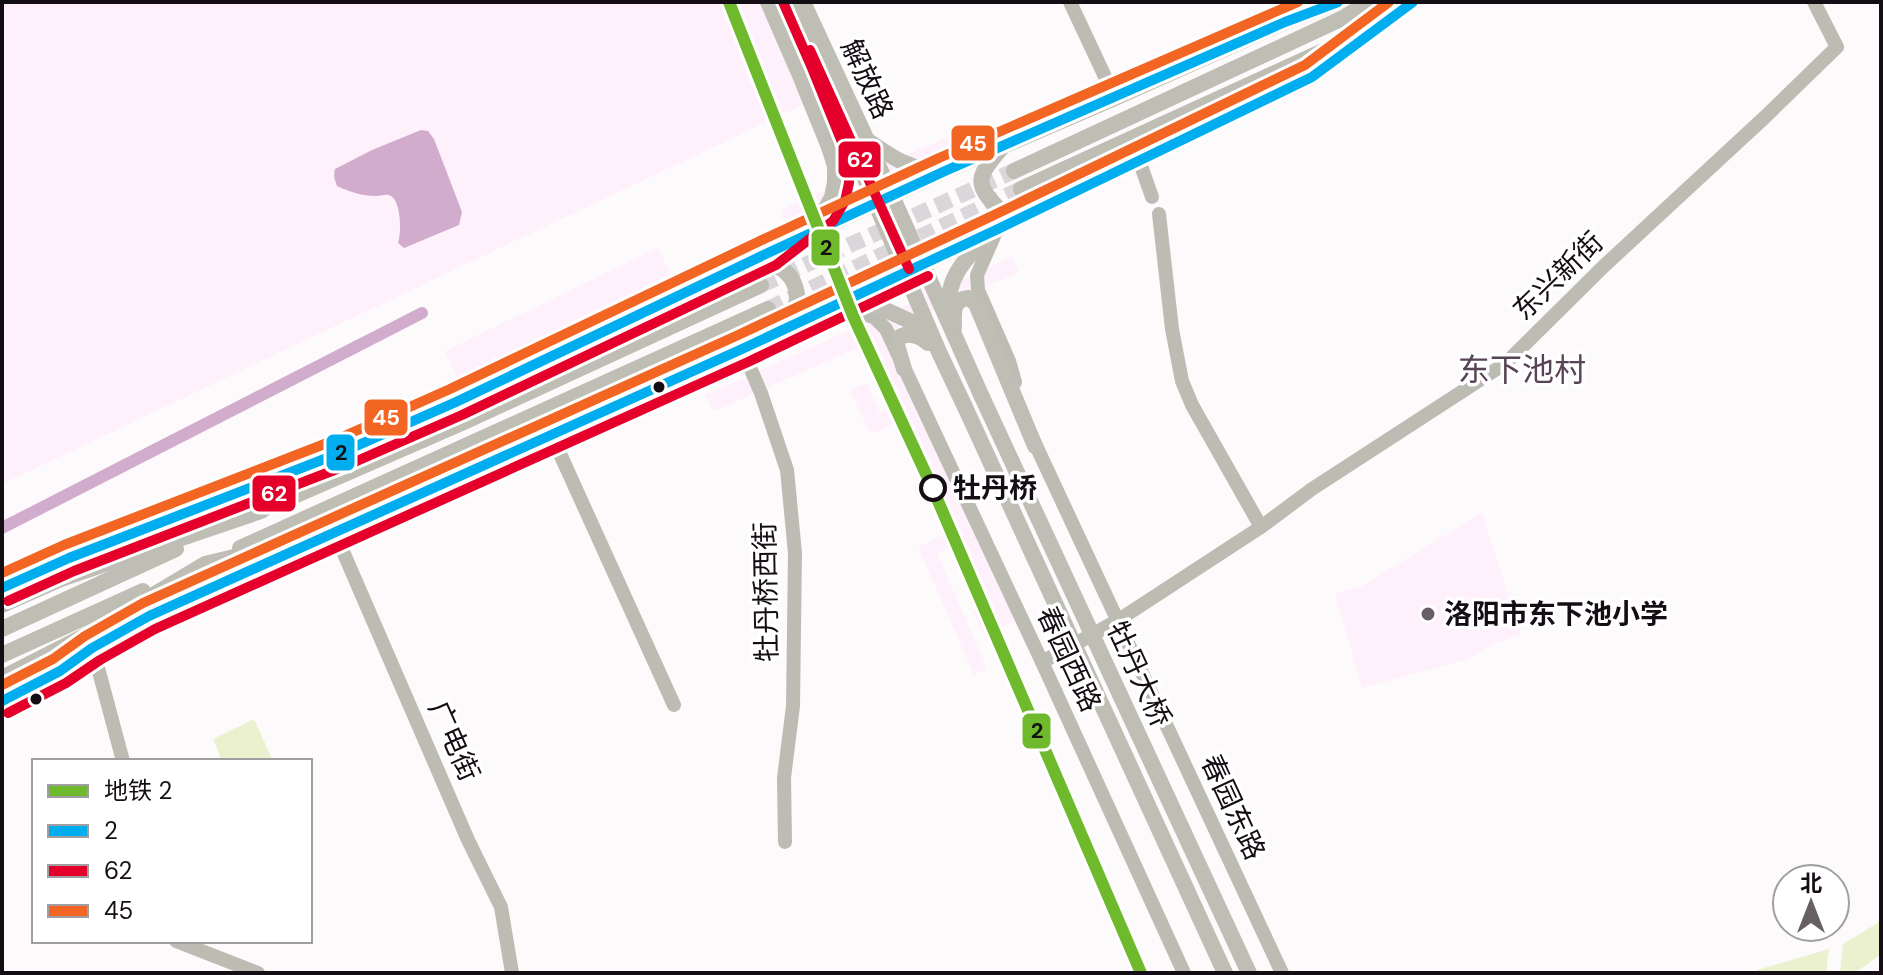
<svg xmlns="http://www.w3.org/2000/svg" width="1883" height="975" viewBox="0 0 1883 975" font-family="'DM Sans','Noto Sans SC',sans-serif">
	<rect width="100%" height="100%" fill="#fdfafc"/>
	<g fill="#fef1fb">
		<polygon points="2,2 759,2 806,103 2,484"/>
		<polygon points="959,132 964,143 883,179 934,293 1012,257 1019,272 898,326 902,337 900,338 1013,593 1017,592 1028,616 984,635 973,611 976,609 949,548 937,553 987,668 974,675 918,547 944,535 894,424 870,434 850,390 867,383 880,413 888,410 863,355 860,356 856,348 713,412 705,395 920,299 870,185 786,222 781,210 845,182 842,172 865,162 870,171"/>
		<polygon points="658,248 673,279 459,383 445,351"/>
		<polygon points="1482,513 1521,634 1494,644 1468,659 1362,688 1335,593 1360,587"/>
	</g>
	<g fill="#ebf1cf">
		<polygon points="254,719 273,761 222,761 213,739"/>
		<polygon points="1881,921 1881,954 1855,973 1840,973 1843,944"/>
		<polygon points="1829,949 1826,973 1759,973 1757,970"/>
	</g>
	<path fill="#d1accc" d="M421,130L428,131L434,139L462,212L459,225L404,248L398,243C402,233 401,198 389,195C385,194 380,196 376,196C362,196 350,192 337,186C335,180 333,176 335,169L372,150Z"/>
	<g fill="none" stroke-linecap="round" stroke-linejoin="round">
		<polyline stroke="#d1accc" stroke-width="12" points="2,528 422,313"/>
		<g stroke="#dad6d9" stroke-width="16" stroke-dasharray="16 8" stroke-linecap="butt">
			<polyline points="761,285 1014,171"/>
			<polyline points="768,309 1021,189"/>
		</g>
		<g stroke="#bcbcb3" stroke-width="14">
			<polyline points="1070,2 1115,98"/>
			<polyline points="1139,160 1152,197"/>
			<polyline points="1159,214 1172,329 1182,381 1192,405 1261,527"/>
			<polyline points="995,234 977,275 978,290 1009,361 1015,382"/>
			<polyline points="858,313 874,317 886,329 1042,662 1184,973"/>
			<polyline points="742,349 761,393 787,470 795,553 793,706 784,778 785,842"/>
			<polyline points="551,434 674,705"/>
			<polyline points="1032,437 1282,973"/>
			<polyline points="335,533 468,840 501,907 512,973"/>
			<polyline points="90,638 123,761"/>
			<polyline points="1042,662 1117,621 1261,527 1312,489 1506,363 1604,266 1765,117 1837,47 1814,2"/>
			<polyline points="176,941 258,973"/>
		</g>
		<g stroke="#bebeb5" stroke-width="16">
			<polyline points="768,2 799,73 829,147 835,166 835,182 832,197 825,210 797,231"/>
			<polyline points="787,2 851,146 939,352 965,407"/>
			<polyline points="803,2 867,140 982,397"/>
			<path d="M867,140C893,158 911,171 944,171"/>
			<path d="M1000,150C976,177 974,185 1001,211H1027"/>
			<polyline points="1014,171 1343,18 1369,2"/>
			<polyline points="1021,189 1382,24 1413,2"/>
			<path d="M751,262C759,263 768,263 776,266C794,273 804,297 791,314C787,319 782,323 777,327"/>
			<path d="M950,313C944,283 963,259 985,241"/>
			<polyline points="826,318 841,312 865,308 888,311 914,323 927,338"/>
			<path d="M954,328C954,315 951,299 969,298L976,304L1035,446"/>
			<path d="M904,369L897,345L898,338C909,331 919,335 928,343"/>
			<polyline points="292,497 464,422 761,285"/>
			<polyline points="240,548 768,309"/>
			<polyline points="2,588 69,558 321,461"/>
			<polyline points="2,605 61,579 261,511 345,451 456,402 770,252 945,171 1115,98 1285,22 1338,2"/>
			<polyline points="2,629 176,549"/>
			<polyline points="2,655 143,591"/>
			<polyline points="2,678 88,634 205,564 335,533 742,349 998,229 1032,211 1312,77 1382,24"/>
			<polyline points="2,701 60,671 92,648 149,616 299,549"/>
		</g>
		<g stroke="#bebeb5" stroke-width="16">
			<polyline points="982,397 1249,973"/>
			<polyline points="965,407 1225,973"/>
		</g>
		<g stroke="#fff" stroke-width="16">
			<g id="bus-1">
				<polyline points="2,588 69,558 345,451 456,402 770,252 945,171 1285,22 1338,2"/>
				<polyline points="2,701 60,671 92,648 149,616 742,349 998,229 1312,77 1413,2"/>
			</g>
		</g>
		<g stroke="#fff" stroke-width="16">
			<g id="bus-2">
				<polyline points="810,50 909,269"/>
				<polyline points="8,601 74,571 350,464 462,415 776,265 833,221 845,201 849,183 849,163 842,142 812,68 783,2"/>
				<polyline points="8,713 66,683 100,660 155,629 748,362 928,276"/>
			</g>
		</g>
		<g stroke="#fff" stroke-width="16">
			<g id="bus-3">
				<polyline points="2,573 64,545 340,438 450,389 764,239 939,158 1298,2"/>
				<polyline points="2,685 53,659 85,636 143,603 736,336 992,216 1305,65 1389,2"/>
			</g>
		</g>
		<use href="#bus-1" stroke="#00aeef" stroke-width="10"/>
		<use href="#bus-2" stroke="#e4002b" stroke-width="10"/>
		<use href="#bus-3" stroke="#f26522" stroke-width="10"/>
		<g stroke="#fff" stroke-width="18">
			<polyline id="metro-1" points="729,2 853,316 932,487 1141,973"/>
		</g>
		<use href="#metro-1" stroke="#6fba2c" stroke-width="12"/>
	</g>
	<g fill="#150d14" stroke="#fff" stroke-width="3">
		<circle cx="659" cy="387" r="7"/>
		<circle cx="36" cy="699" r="7"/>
	</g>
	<circle fill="#fff" stroke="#150d14" stroke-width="4" cx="933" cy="488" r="12"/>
	<circle fill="#666065" stroke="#fff" stroke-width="3" cx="1428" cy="614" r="8"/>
	<g text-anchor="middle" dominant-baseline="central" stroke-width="7" stroke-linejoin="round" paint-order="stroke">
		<g font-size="28" fill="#150d14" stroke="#fff">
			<text transform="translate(867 79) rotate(65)">解放路</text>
			<text transform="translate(1558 276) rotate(-44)">东兴新街</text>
			<text transform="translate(766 592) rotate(-91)">牡丹桥西街</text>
			<text transform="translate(1069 659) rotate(65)">春园西路</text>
			<text transform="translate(1139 674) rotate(65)">牡丹大桥</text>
			<text transform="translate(454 741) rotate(66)">广电街</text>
			<text transform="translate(1233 807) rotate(65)">春园东路</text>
		</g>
		<g font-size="28" font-weight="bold" fill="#150d14" stroke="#fff" text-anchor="start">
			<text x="953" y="488">牡丹桥</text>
		</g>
		<g font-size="28" font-weight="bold" fill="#150d14" stroke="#fff" text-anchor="start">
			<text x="1444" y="614">洛阳市东下池小学</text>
		</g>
		<g font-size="32" fill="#584356" stroke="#fff">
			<text x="1522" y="370">东下池村</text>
		</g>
	</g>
	<g stroke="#fff" stroke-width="3">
		<rect x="950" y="124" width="46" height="38" rx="8" fill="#f26522"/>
		<rect x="837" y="140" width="45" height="39" rx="8" fill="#e4002b"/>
		<rect x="810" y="228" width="31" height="39" rx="8" fill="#6fba2c"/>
		<rect x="363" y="398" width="46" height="39" rx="8" fill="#f26522"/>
		<rect x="325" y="433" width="31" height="39" rx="8" fill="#00aeef"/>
		<rect x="251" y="474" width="46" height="39" rx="8" fill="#e4002b"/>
		<rect x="1021" y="712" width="31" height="38" rx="8" fill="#6fba2c"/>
	</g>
	<g font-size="22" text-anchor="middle" font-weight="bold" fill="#fff">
		<text x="973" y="151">45</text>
		<text x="860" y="167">62</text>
		<text x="386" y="425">45</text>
		<text x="274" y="501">62</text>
	</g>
	<g font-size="22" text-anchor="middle" font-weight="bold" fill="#111">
		<text x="826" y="255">2</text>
		<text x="341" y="460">2</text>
		<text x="1037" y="738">2</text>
	</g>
	<rect width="1883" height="975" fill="none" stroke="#150d14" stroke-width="8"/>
	<rect x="32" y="759" width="280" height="184" fill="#ffffff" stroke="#a19ea1" stroke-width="2"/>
	<rect x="48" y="785" width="40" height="12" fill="#6fba2c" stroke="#a19ea1" stroke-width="2"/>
	<text x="104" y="799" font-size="24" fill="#150d14">地铁 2</text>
	<rect x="48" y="825" width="40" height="12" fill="#00aeef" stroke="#a19ea1" stroke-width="2"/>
	<text x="104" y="839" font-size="24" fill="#150d14">2</text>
	<rect x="48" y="865" width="40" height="12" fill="#e4002b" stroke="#a19ea1" stroke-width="2"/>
	<text x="104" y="879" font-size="24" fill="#150d14">62</text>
	<rect x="48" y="905" width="40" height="12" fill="#f26522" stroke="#a19ea1" stroke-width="2"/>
	<text x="104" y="919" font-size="24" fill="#150d14">45</text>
	<g transform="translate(1811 903)"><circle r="38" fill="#ffffff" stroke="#a19ea1" stroke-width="2"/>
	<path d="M0-6L14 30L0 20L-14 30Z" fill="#666065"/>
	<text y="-12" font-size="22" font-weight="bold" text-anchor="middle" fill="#150d14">北</text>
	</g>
</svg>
